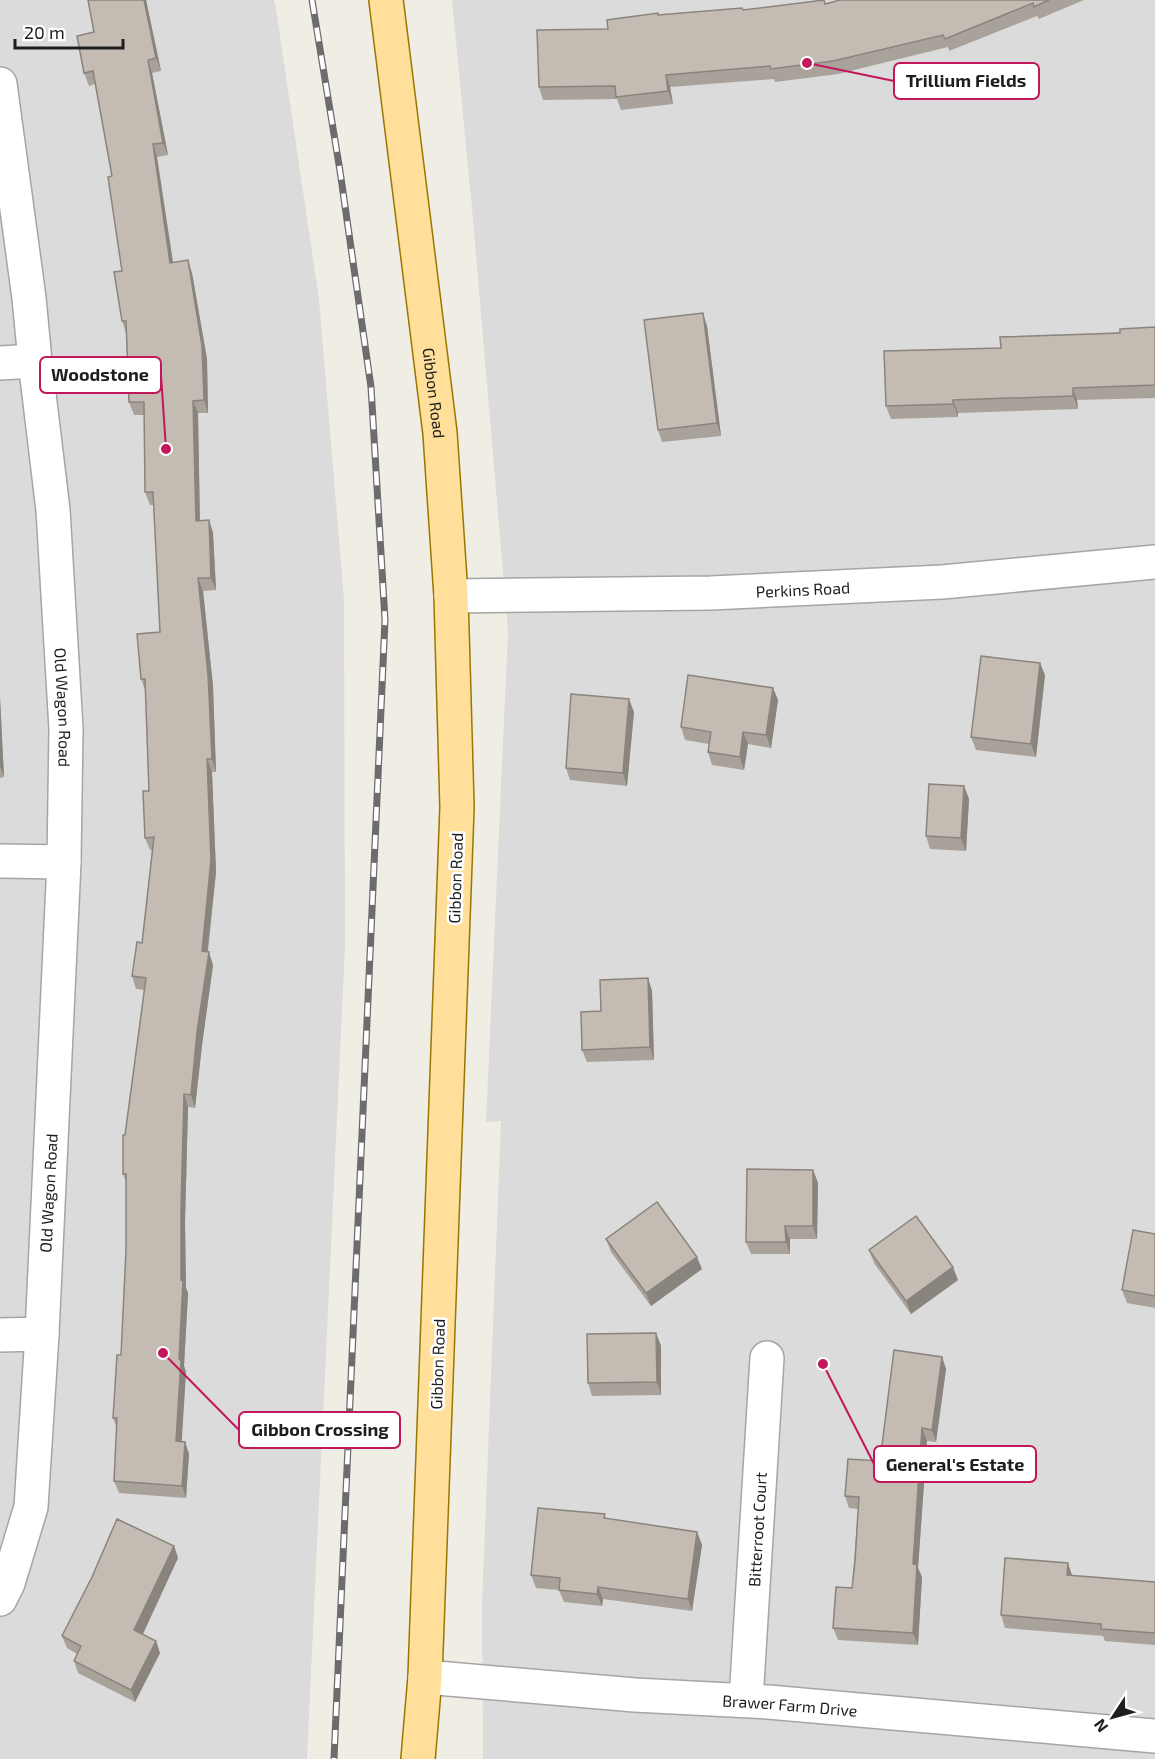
<svg xmlns="http://www.w3.org/2000/svg" width="1155" height="1759" viewBox="0 0 1155 1759" font-family="'Exo 2',sans-serif">
	<rect width="100%" height="100%" fill="#f0ede4"/>
	<g fill="#dcdbdb">
		<polygon points="0,0 274,0 276,9 319,299 344,599 345,947 307,1759 0,1759"/>
		<polygon points="452,0 1155,0 1155,1759 483,1759 482,1605 501,1121 486,1122 508,631 472,208"/>
	</g>
	<g fill="none" stroke-linecap="round" stroke-linejoin="round">
		<g stroke="#a5a5a5" stroke-width="36">
			<g id="minor">
				<path id="s1" d="M0,84L29,298L35,361L53,510L66,729L64,862L42,1334L31,1507L8,1583L0,1599"/>
				<polyline points="0,363 35,361"/>
				<path id="s2" d="M451,596L711,593L942,582L1155,562"/>
				<polyline points="0,861 64,862"/>
				<polyline points="0,1335 42,1334"/>
				<path id="s3" d="M425,1677L635,1695L768,1702L1155,1736"/>
				<path id="s4" d="M746,1700L767,1358"/>
			</g>
		</g>
		<g stroke="#987800" stroke-width="36">
			<g id="major">
				<path id="s5" d="M386,0L440,433L451,596L457,807L425,1677L418,1759"/>
			</g>
		</g>
		<use href="#minor" stroke="#fff" stroke-width="33"/>
		<use href="#major" stroke="#ffdf99" stroke-width="33"/>
		<g stroke="#6c6c6c" stroke-width="7">
			<polyline id="rail" points="312,0 340,171 371,387 385,620 334,1759"/>
		</g>
		<use href="#rail" stroke="#fff" stroke-width="4.5" stroke-dasharray="14" stroke-linecap="butt"/>
	</g>
	<g fill="#a9a29a">
		<polygon points="88,0 146,0 161,71 152,73 168,155 157,157 173,263 192,273 207,359 208,413 198,413 200,520 209,520 213,533 216,590 203,591 213,686 216,772 212,772 216,872 208,952 213,965 202,1045 195,1108 188,1107 185,1222 186,1288 188,1293 184,1366 186,1372 181,1441 185,1442 189,1454 186,1498 119,1493 114,1481 117,1429 113,1418 121,1355 126,1250 126,1182 123,1174 125,1135 144,990 136,989 132,976 142,943 152,850 150,850 145,838 149,791 145,690 141,679 160,632 154,505 150,505 145,492 144,415 134,415 129,402 126,333 122,321 122,271 112,176 95,84 89,86 84,73 94,32"/>
		<polygon points="840,0 1084,0 1039,19 1037,16 949,51 948,47 838,74 775,82 774,79 670,87 673,104 621,110 617,99 543,100 539,87 608,29 659,15 743,10 825,4"/>
		<polygon points="707,326 721,436 662,442 658,430"/>
		<polygon points="1155,327 1155,398 1077,400 1078,409 958,413 958,417 891,419 886,406 1001,348"/>
		<polygon points="1045,675 1036,757 976,750 971,737"/>
		<polygon points="773,688 778,700 771,748 748,744 744,770 712,765 708,752 709,744 685,740 681,727"/>
		<polygon points="0,698 4,777 0,778"/>
		<polygon points="634,712 627,786 570,780 566,768"/>
		<polygon points="964,786 969,799 966,851 930,849 926,836"/>
		<polygon points="648,978 652,991 654,1060 587,1062 582,1050"/>
		<polygon points="813,1170 818,1183 817,1239 790,1239 790,1254 751,1254 746,1242"/>
		<polygon points="1155,1234 1155,1308 1127,1303 1122,1290"/>
		<polygon points="606,1239 702,1269 651,1306 611,1252"/>
		<polygon points="869,1250 958,1280 911,1314 874,1263"/>
		<polygon points="656,1333 661,1346 661,1395 592,1396 588,1383"/>
		<polygon points="942,1357 946,1369 936,1442 927,1441 918,1568 922,1577 918,1645 838,1640 833,1628 852,1588 858,1509 849,1508 845,1496 880,1461"/>
		<polygon points="606,1519 697,1532 702,1545 692,1611 603,1599 602,1606 564,1602 559,1590 536,1588 531,1575"/>
		<polygon points="174,1546 178,1558 143,1634 156,1641 160,1653 135,1702 78,1673 74,1661 77,1654 67,1648 62,1636"/>
		<polygon points="1072,1576 1155,1582 1155,1645 1105,1641 1103,1636 1005,1628 1001,1615"/>
	</g>
	<g fill="#89847d">
		<polygon points="144,0 146,0 161,71 156,58"/>
		<polygon points="148,60 152,73 168,155 163,143"/>
		<polygon points="666,75 670,87 673,104 668,91"/>
		<polygon points="153,144 157,157 175,276 170,263"/>
		<polygon points="188,260 192,273 207,359 208,413 204,400"/>
		<polygon points="703,313 707,326 721,436 717,423"/>
		<polygon points="1073,388 1077,400 1078,409 1073,396"/>
		<polygon points="953,400 958,413 958,417 953,404"/>
		<polygon points="193,401 198,413 200,533 196,521"/>
		<polygon points="209,520 213,533 216,590 211,578"/>
		<polygon points="198,578 203,591 213,686 216,772 212,759"/>
		<polygon points="1040,663 1045,675 1036,757 1031,744"/>
		<polygon points="773,688 778,700 771,748 766,735"/>
		<polygon points="0,698 4,777 0,766"/>
		<polygon points="629,699 634,712 627,786 623,773"/>
		<polygon points="743,732 748,744 744,770 740,757"/>
		<polygon points="207,759 212,772 216,872 206,964 202,951"/>
		<polygon points="964,786 969,799 966,851 961,838"/>
		<polygon points="209,952 213,965 202,1045 195,1108 191,1095 197,1032"/>
		<polygon points="648,978 652,991 654,1060 650,1047"/>
		<polygon points="184,1094 188,1107 185,1222 186,1288 188,1293 184,1366 186,1372 181,1454 176,1441 181,1280 181,1210"/>
		<polygon points="813,1170 818,1183 817,1239 813,1226"/>
		<polygon points="785,1226 790,1239 790,1254 786,1242"/>
		<polygon points="697,1257 702,1269 651,1306 646,1293"/>
		<polygon points="953,1267 958,1280 911,1314 906,1301"/>
		<polygon points="656,1333 661,1346 661,1395 657,1382"/>
		<polygon points="942,1357 946,1369 936,1442 932,1430"/>
		<polygon points="922,1428 927,1441 918,1568 922,1577 918,1645 913,1633 913,1564"/>
		<polygon points="185,1442 189,1454 186,1498 182,1486"/>
		<polygon points="697,1532 702,1545 692,1611 688,1599"/>
		<polygon points="174,1546 178,1558 139,1642 134,1630"/>
		<polygon points="1068,1563 1072,1575 1067,1575"/>
		<polygon points="598,1587 603,1599 602,1606 597,1594"/>
		<polygon points="156,1641 160,1653 135,1702 131,1690"/>
	</g>
	<g fill="#c4bcb3" stroke="#89847d" stroke-width="1.5">
		<polygon points="88,0 144,0 156,58 148,60 163,143 153,144 170,263 188,260 202,346 204,400 193,401 196,521 209,520 211,578 198,578 208,674 212,759 207,759 211,860 202,951 209,952 197,1032 191,1095 184,1094 181,1210 181,1280 183,1281 179,1359 181,1360 176,1441 185,1442 182,1486 114,1481 117,1418 113,1418 117,1355 121,1355 126,1250 126,1174 123,1174 123,1135 125,1135 146,978 132,976 137,942 142,943 154,837 145,838 143,791 149,791 145,679 141,679 137,634 160,632 153,492 145,492 144,402 129,402 126,321 122,321 114,272 122,271 108,177 112,176 93,71 84,73 77,36 94,32"/>
		<polygon points="824,0 825,4 840,0 1049,0 1034,7 1033,3 945,39 943,35 833,61 771,69 770,66 666,75 668,91 616,97 615,86 539,87 537,30 608,29 607,20 658,13 658,15 742,8 743,10"/>
		<polygon points="703,313 717,423 658,430 644,320"/>
		<polygon points="1155,327 1155,385 1073,388 1073,396 953,400 953,404 886,406 884,351 1001,348 1000,337 1120,333 1120,329"/>
		<polygon points="981,656 1040,663 1031,744 971,737"/>
		<polygon points="688,675 773,688 766,735 743,732 740,757 708,752 711,732 681,727"/>
		<polygon points="571,694 629,699 623,773 566,768"/>
		<polygon points="929,784 964,786 961,838 926,836"/>
		<polygon points="648,978 650,1047 582,1050 581,1012 601,1011 600,980"/>
		<polygon points="747,1169 813,1170 813,1226 785,1226 786,1242 746,1242"/>
		<polygon points="657,1202 697,1257 646,1293 606,1239"/>
		<polygon points="916,1216 953,1267 906,1301 869,1250"/>
		<polygon points="1133,1230 1155,1234 1155,1296 1122,1290"/>
		<polygon points="656,1333 657,1382 588,1383 587,1334"/>
		<polygon points="894,1350 942,1357 932,1430 922,1428 913,1564 917,1565 913,1633 833,1628 836,1587 852,1588 855,1561 859,1497 845,1496 848,1459 880,1461"/>
		<polygon points="538,1508 605,1514 604,1518 697,1532 688,1599 598,1587 597,1594 559,1590 560,1578 531,1575"/>
		<polygon points="117,1519 174,1546 134,1630 156,1641 131,1690 74,1661 81,1646 62,1636 92,1577"/>
		<polygon points="1005,1558 1068,1563 1067,1575 1155,1582 1155,1633 1101,1629 1101,1624 1001,1615"/>
	</g>
	<g text-anchor="middle" dominant-baseline="central" stroke-width="5" stroke-linejoin="round" paint-order="stroke">
		<g font-size="16" fill="#1e1e1e" stroke="#fff">
			<text stroke="none"><textPath href="#s5" startOffset="396">Gibbon Road</textPath></text>
			<text stroke="none"><textPath href="#s2" startOffset="352">Perkins Road</textPath></text>
			<text stroke="none"><textPath href="#s1" startOffset="627">Old Wagon Road</textPath></text>
			<text transform="translate(455 878) rotate(-88)">Gibbon Road</text>
			<text transform="translate(48 1193) rotate(-87)">Old Wagon Road</text>
			<text transform="translate(437 1364) rotate(-88)">Gibbon Road</text>
			<text stroke="none"><textPath href="#s4" startOffset="171">Bitterroot Court</textPath></text>
			<text stroke="none"><textPath href="#s3" startOffset="366">Brawer Farm Drive</textPath></text>
		</g>
	</g>
	<path fill="none" stroke="#c2185b" stroke-width="2" d="M807 63L894 81M166 449L161 375M163 1353L239 1430M823 1364L874 1464"/>
	<g fill="#c2185b" stroke="#fff" stroke-width="2">
		<circle cx="807" cy="63" r="6"/>
		<circle cx="166" cy="449" r="6"/>
		<circle cx="163" cy="1353" r="6"/>
		<circle cx="823" cy="1364" r="6"/>
	</g>
	<g fill="#fff" stroke="#c2185b" stroke-width="2">
		<rect x="894" y="63" width="145" height="36" rx="6"/>
		<rect x="40" y="357" width="121" height="36" rx="6"/>
		<rect x="239" y="1412" width="161" height="36" rx="6"/>
		<rect x="874" y="1446" width="162" height="36" rx="6"/>
	</g>
	<g font-size="18" text-anchor="middle" font-weight="bold" fill="#1e1e1e">
		<text x="966" y="87">Trillium Fields</text>
		<text x="100" y="381">Woodstone</text>
		<text x="320" y="1436">Gibbon Crossing</text>
		<text x="955" y="1471">General's Estate</text>
	</g>
	<g transform="translate(1113 1717) rotate(234)" stroke="#ffffff" stroke-width="4.5" paint-order="stroke">
	<path d="M0-4.5L10 22L0 15L-10 22Z" fill="#1e1e1e"/>
	<text y="-9" font-size="16" font-weight="bold" text-anchor="middle" fill="#1e1e1e">N</text>
	</g>
	<path d="M15 39v9h108v-9" fill="none" stroke="#1e1e1e" stroke-width="3"/>
	<text x="24" y="39" font-size="18" fill="#1e1e1e" stroke="#ffffff" stroke-width="4.5" paint-order="stroke">20 m</text>
</svg>
